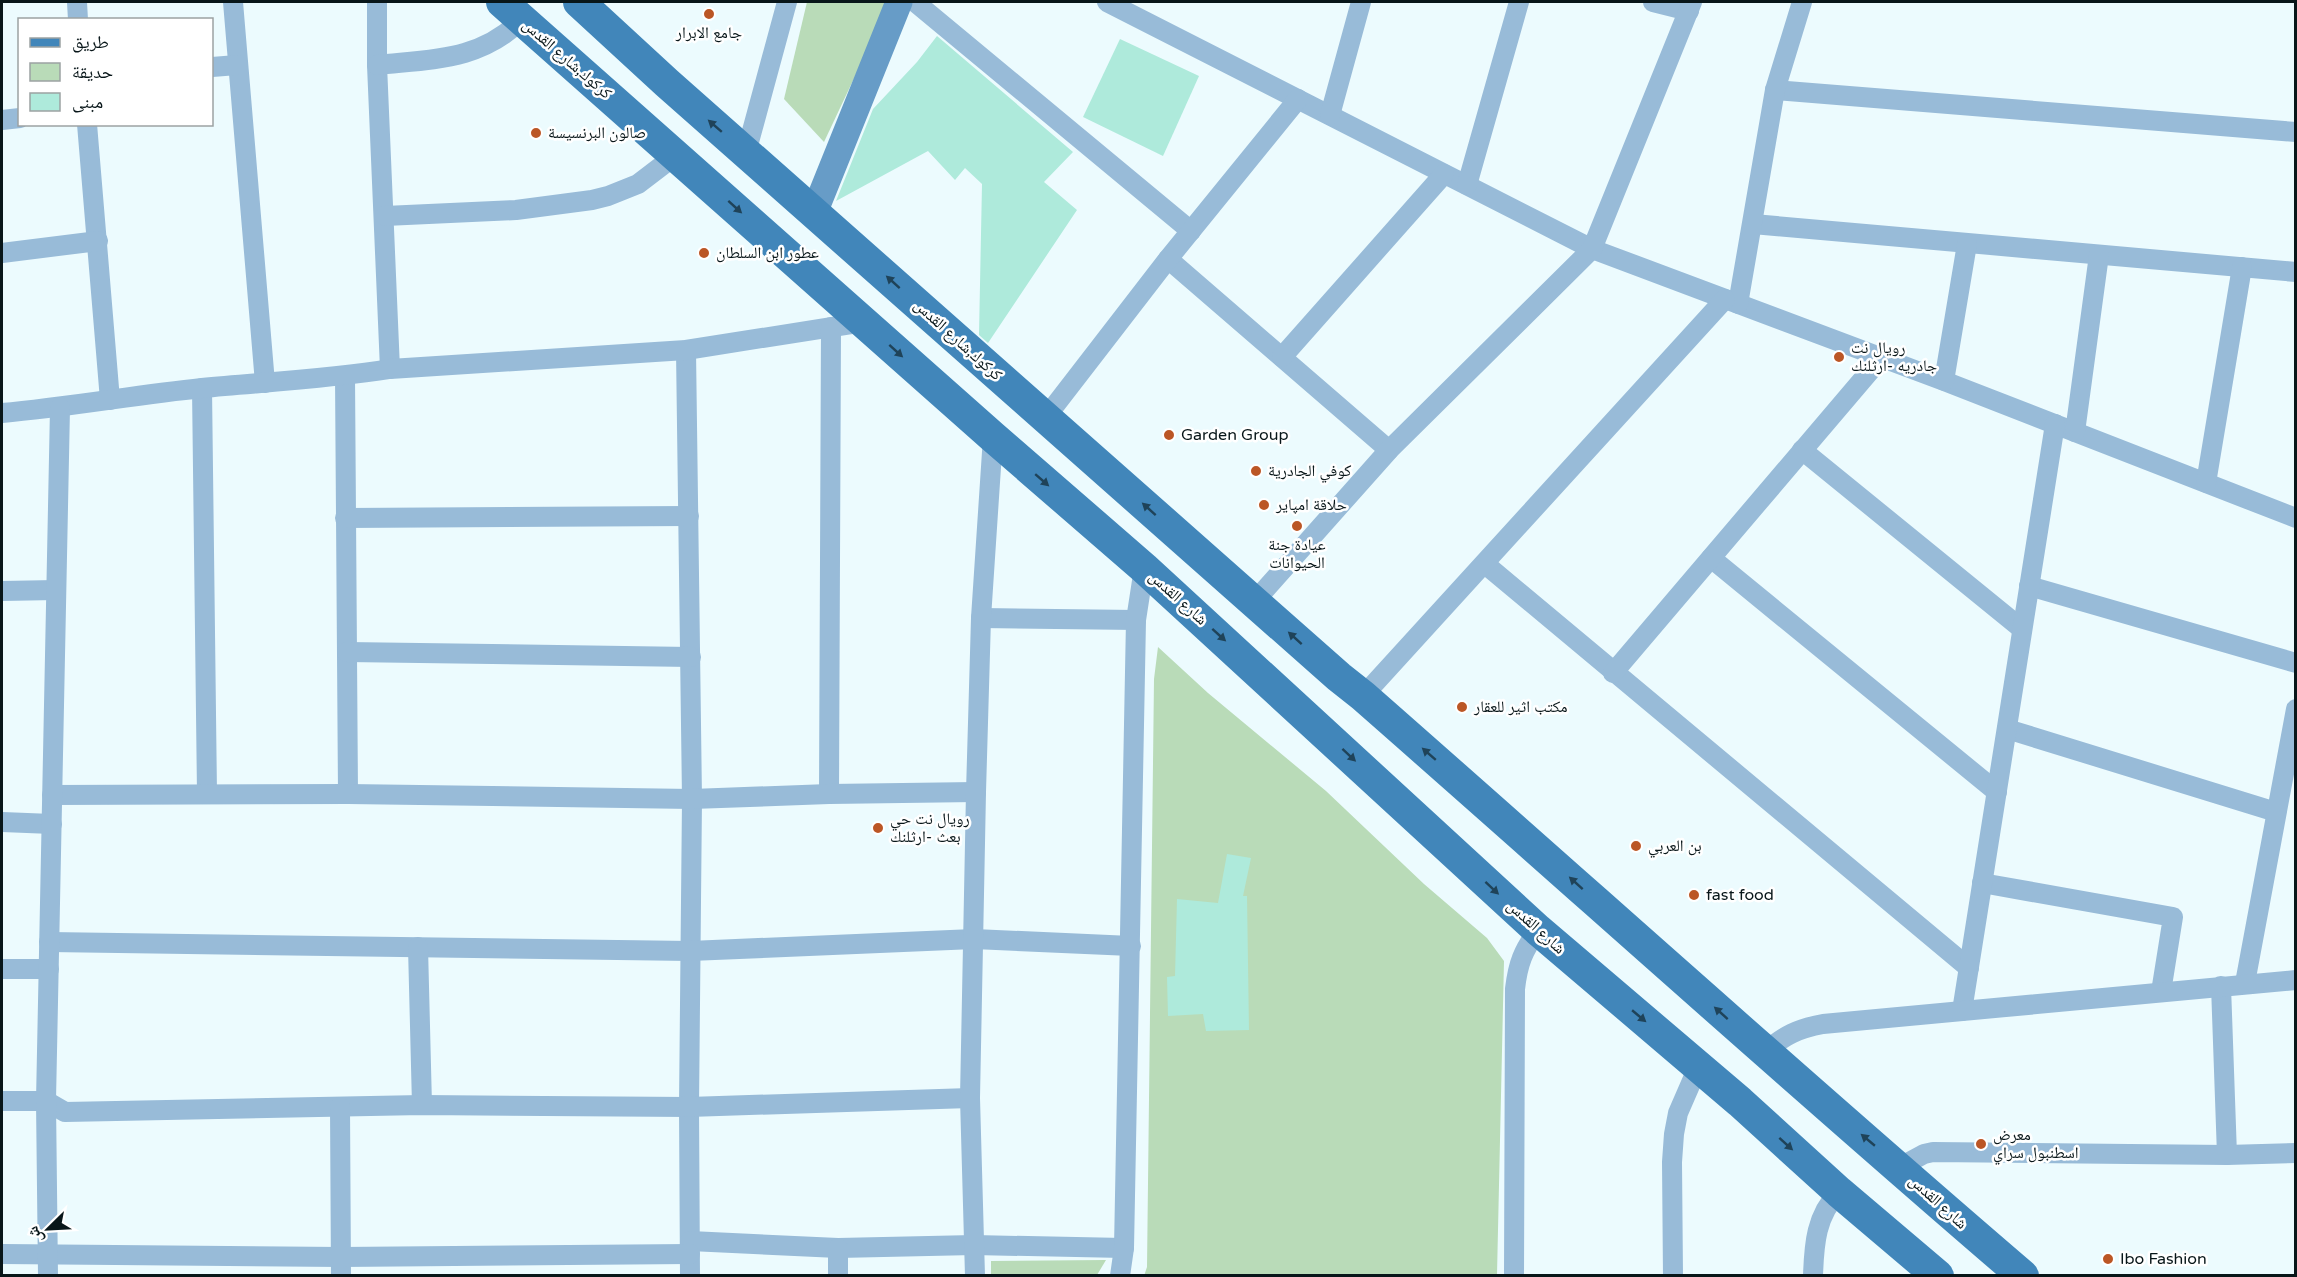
<svg xmlns="http://www.w3.org/2000/svg" width="2297" height="1277" viewBox="0 0 2297 1277" font-family="'Varela Round','Noto Naskh Arabic',sans-serif">
	<rect width="100%" height="100%" fill="#ecfbfe"/>
	<g fill="#b9dbb8">
		<polygon points="807,2 890,2 824,142 784,99"/>
		<polygon points="1158,647 1208,693 1326,791 1424,884 1487,938 1504,961 1497,1275 1144,1276 1147,1267 1154,679"/>
		<polygon points="1106,1260 1097,1275 991,1275 991,1261"/>
	</g>
	<g fill="#aeeadb">
		<polygon points="937,36 1073,152 1044,182 1077,210 988,343 979,335 982,184 965,168 955,180 928,151 836,201 873,109 917,62"/>
		<polygon points="1120,39 1199,76 1163,156 1083,117"/>
		<polygon points="1227,854 1251,858 1243,896 1247,896 1249,1030 1206,1031 1203,1014 1168,1016 1167,977 1175,976 1177,899 1218,903"/>
	</g>
	<g fill="none" stroke-linecap="round" stroke-linejoin="round">
		<g stroke="#98bbd8" stroke-width="20">
			<polyline points="77,2 78,20"/>
			<polyline points="233,2 265,383"/>
			<polyline points="377,2 377,65 390,369"/>
			<polyline points="915,2 1191,231"/>
			<polyline points="1107,2 1592,249 1944,381 2296,518"/>
			<polyline points="1653,2 1689,11"/>
			<path d="M377,65C431,59 481,61 522,19"/>
			<polyline points="212,67 237,65"/>
			<polyline points="1775,90 2296,132"/>
			<polyline points="1330,115 1361,2"/>
			<polyline points="2,120 20,118"/>
			<polyline points="87,124 110,400"/>
			<polyline points="746,153 787,2"/>
			<polyline points="1467,185 1519,2"/>
			<polyline points="385,216 516,210 592,200 608,196 638,184 676,155"/>
			<polyline points="1753,224 2296,272"/>
			<polyline points="2,253 98,241"/>
			<polyline points="1168,259 1389,450"/>
			<polyline points="1738,304 1775,90 1802,2"/>
			<polyline points="686,350 692,799 689,1107 690,1276"/>
			<polyline points="1282,357 1444,174"/>
			<polyline points="345,376 348,794"/>
			<polyline points="1944,381 1967,244"/>
			<polyline points="202,388 207,794"/>
			<path d="M2,413C69,407 135,395 202,388C265,382 328,379 390,369L686,350L864,322"/>
			<polyline points="1046,417 1168,259 1298,99"/>
			<polyline points="2075,432 2099,255"/>
			<polyline points="1802,450 2022,629"/>
			<polyline points="2206,483 2242,267"/>
			<polyline points="345,518 689,516"/>
			<polyline points="1711,558 1997,792"/>
			<polyline points="1485,564 1969,968"/>
			<polyline points="2029,586 2296,663"/>
			<polyline points="2,591 56,590"/>
			<polyline points="1254,602 1389,450 1592,249 1692,2"/>
			<polyline points="981,618 1136,620"/>
			<polyline points="347,652 691,657"/>
			<polyline points="1613,673 1881,358"/>
			<polyline points="1363,696 1725,299"/>
			<polyline points="2007,729 2276,812"/>
			<polyline points="829,794 831,327"/>
			<polyline points="52,795 348,794 692,799 829,794 976,792"/>
			<polyline points="2,822 52,824"/>
			<polyline points="1982,883 2173,917 2161,992"/>
			<polyline points="49,942 690,951 974,939 1131,946"/>
			<polyline points="418,947 422,1105"/>
			<polyline points="2,969 49,969"/>
			<polyline points="2245,983 2296,709"/>
			<polyline points="2221,986 2227,1155"/>
			<polyline points="1962,1011 2055,424"/>
			<path d="M1765,1052C1785,1035 1797,1029 1823,1024L2296,980"/>
			<polyline points="2,1101 46,1101 65,1112 422,1105 689,1107 970,1098"/>
			<polyline points="340,1107 341,1276"/>
			<polyline points="1900,1167 1924,1154 1933,1152 2227,1155 2296,1153"/>
			<polyline points="690,1241 838,1248 974,1245 1124,1248"/>
			<polyline points="2,1254 341,1257 690,1254"/>
			<polyline points="48,1276 46,1101 60,408"/>
			<polyline points="838,1276 838,1248"/>
			<polyline points="975,1276 970,1098 976,792 981,618 993,437"/>
			<polyline points="1120,1276 1124,1248 1136,620 1144,568"/>
			<path d="M1514,1276L1515,989C1518,963 1523,951 1538,930"/>
			<polyline points="1673,1276 1672,1162 1674,1134 1678,1113 1698,1067"/>
			<path d="M1813,1276C1814,1244 1816,1215 1839,1192"/>
		</g>
		<polyline stroke="#679cc7" stroke-width="27" points="814,213 899,2"/>
		<g stroke="#4186ba" stroke-width="32">
			<polyline points="502,2 993,437 1144,568 1538,930 1740,1102 1839,1192 1938,1276"/>
			<path d="M579,2L667,83L1339,677L1363,696C1583,889 1801,1086 2023,1276"/>
		</g>
	</g>
	<defs><path id="oneway-solid" d="M-6-.8H1V-3.2L6.5 0L1 3.2V.8H-6Z" transform="scale(1.5)"/></defs>
	<g fill="#1f4359">
		<use href="#oneway-solid" transform="translate(715 126) rotate(-139)"/>
		<use href="#oneway-solid" transform="translate(735 207) rotate(42)"/>
		<use href="#oneway-solid" transform="translate(893 282) rotate(-138)"/>
		<use href="#oneway-solid" transform="translate(896 351) rotate(42)"/>
		<use href="#oneway-solid" transform="translate(1042 480) rotate(41)"/>
		<use href="#oneway-solid" transform="translate(1149 509) rotate(-138)"/>
		<use href="#oneway-solid" transform="translate(1219 635) rotate(42)"/>
		<use href="#oneway-solid" transform="translate(1295 638) rotate(-138)"/>
		<use href="#oneway-solid" transform="translate(1429 754) rotate(-139)"/>
		<use href="#oneway-solid" transform="translate(1349 755) rotate(43)"/>
		<use href="#oneway-solid" transform="translate(1576 883) rotate(-138)"/>
		<use href="#oneway-solid" transform="translate(1492 888) rotate(43)"/>
		<use href="#oneway-solid" transform="translate(1721 1013) rotate(-138)"/>
		<use href="#oneway-solid" transform="translate(1639 1016) rotate(40)"/>
		<use href="#oneway-solid" transform="translate(1868 1140) rotate(-140)"/>
		<use href="#oneway-solid" transform="translate(1786 1144) rotate(42)"/>
	</g>
	<g fill="#bb5625" stroke="#fff" stroke-width="2">
		<circle cx="709" cy="14" r="6"/>
		<circle cx="536" cy="133" r="6"/>
		<circle cx="704" cy="253" r="6"/>
		<circle cx="1839" cy="357" r="6"/>
		<circle cx="1169" cy="435" r="6"/>
		<circle cx="1256" cy="471" r="6"/>
		<circle cx="1264" cy="505" r="6"/>
		<circle cx="1297" cy="526" r="6"/>
		<circle cx="1462" cy="707" r="6"/>
		<circle cx="878" cy="828" r="6"/>
		<circle cx="1636" cy="846" r="6"/>
		<circle cx="1694" cy="895" r="6"/>
		<circle cx="1981" cy="1144" r="6"/>
		<circle cx="2108" cy="1259" r="6"/>
	</g>
	<g text-anchor="middle" dominant-baseline="central" stroke-width="5" stroke-linejoin="round" paint-order="stroke">
		<g font-size="16" fill="#081619" stroke="#fff" text-anchor="start">
			<text x="709" y="33" text-anchor="middle">جامع الابرار</text>
			<text x="548" y="133">صالون البرنسيسة</text>
			<text x="716" y="253">عطور ابن السلطان</text>
			<text x="1851" y="348">رويال نت<tspan x="1851" dy="18">جادريه -ارثلنك</tspan></text>
			<text x="1181" y="435">Garden Group</text>
			<text x="1268" y="471">كوفي الجادرية</text>
			<text x="1276" y="505">حلاقة امپاير</text>
			<text x="1297" y="545" text-anchor="middle">عيادة جنة<tspan x="1297" dy="18">الحيوانات</tspan></text>
			<text x="1474" y="707">مكتب اثير للعقار</text>
			<text x="890" y="819">رويال نت حي<tspan x="890" dy="18">بعث -ارثلنك</tspan></text>
			<text x="1648" y="846">بن العربي</text>
			<text x="1706" y="895">fast food</text>
			<text x="1993" y="1135">معرض<tspan x="1993" dy="18">اسطنبول سراي</tspan></text>
			<text x="2120" y="1259">Ibo Fashion</text>
		</g>
		<g font-size="16" fill="#081619" stroke="#fff">
			<text transform="translate(567 59) rotate(41)">كركوك,شارع القدس</text>
			<text transform="translate(958 340) rotate(42)">كركوك,شارع القدس</text>
			<text transform="translate(1178 598) rotate(42)">شارع القدس</text>
			<text transform="translate(1536 927) rotate(42)">شارع القدس</text>
			<text transform="translate(1938 1202) rotate(42)">شارع القدس</text>
		</g>
	</g>
	<rect width="2297" height="1277" fill="none" stroke="#081619" stroke-width="6"/>
	<rect x="18" y="18" width="195" height="108" fill="#ffffff" stroke="#9ca2a3" stroke-width="1.5"/>
	<rect x="30" y="38" width="30" height="9" fill="#4186ba" stroke="#9ca2a3" stroke-width="1.5"/>
	<text x="72" y="48" font-size="18" fill="#081619">طريق</text>
	<rect x="30" y="63" width="30" height="18" fill="#b9dbb8" stroke="#9ca2a3" stroke-width="1.5"/>
	<text x="72" y="78" font-size="18" fill="#081619">حديقة</text>
	<rect x="30" y="93" width="30" height="18" fill="#aeeadb" stroke="#9ca2a3" stroke-width="1.5"/>
	<text x="72" y="108" font-size="18" fill="#081619">مبنى</text>
	<g transform="translate(48 1229) rotate(246)" stroke="#ffffff" stroke-width="4.5" paint-order="stroke">
	<path d="M0-4.5L10 22L0 15L-10 22Z" fill="#081619"/>
	<text y="-9" font-size="16" font-weight="bold" text-anchor="middle" fill="#081619">ش</text>
	</g>
</svg>
